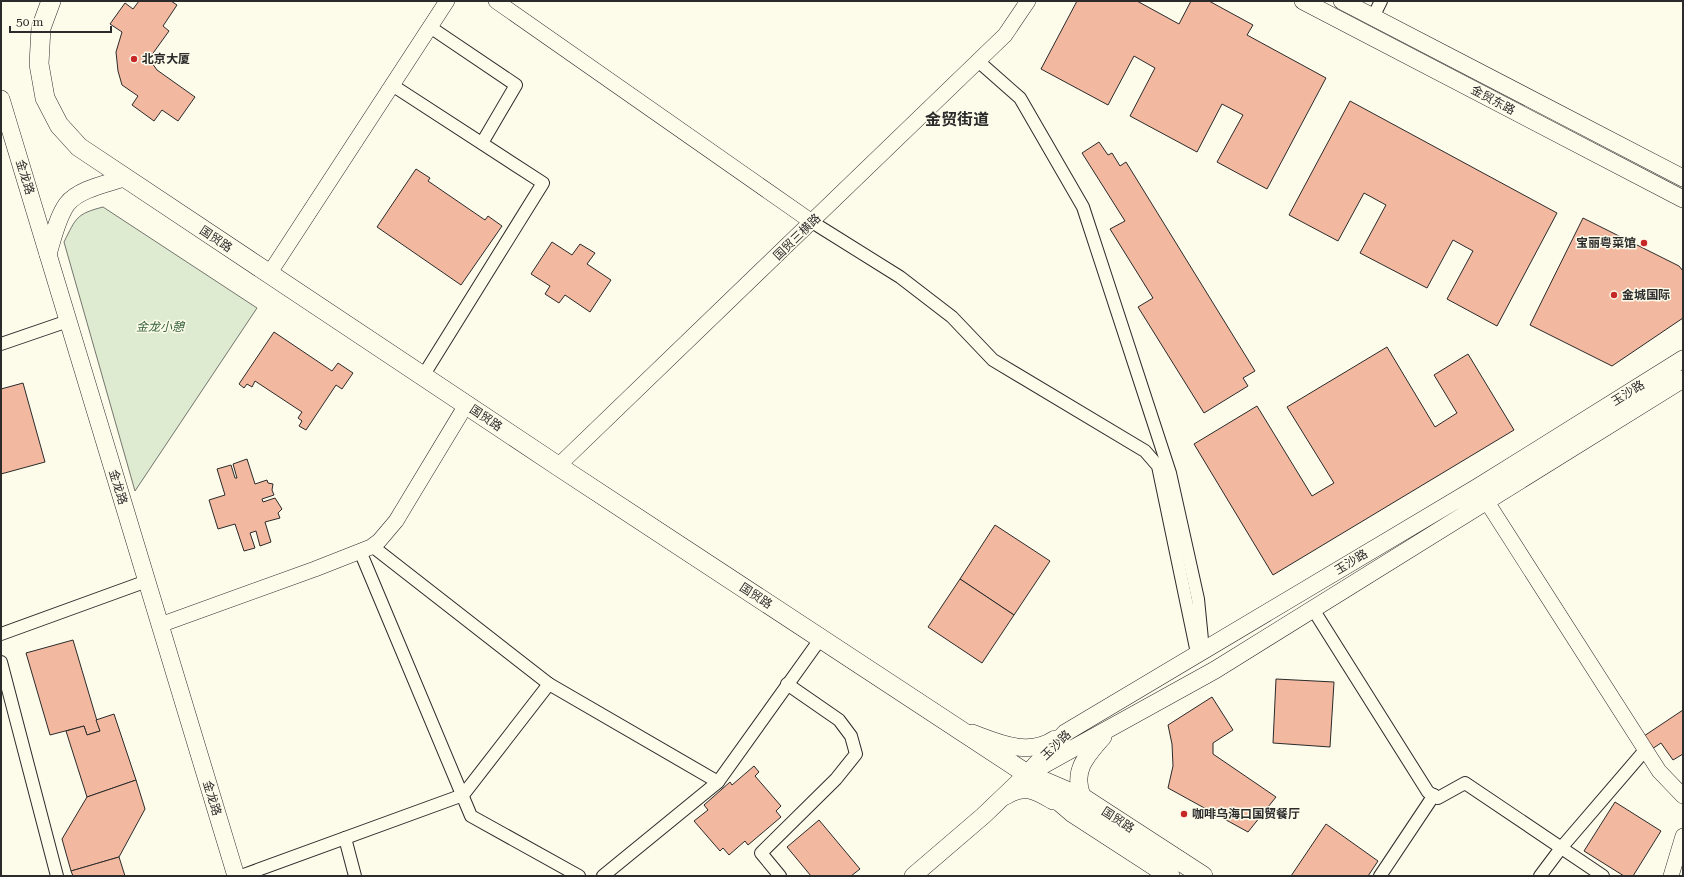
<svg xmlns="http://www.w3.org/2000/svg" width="1684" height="877" viewBox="0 0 1684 877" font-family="'Roboto Serif','Noto Sans SC',serif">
	<rect width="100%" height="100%" fill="#fdfbea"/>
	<path fill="#deebd1" stroke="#74746e" d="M103,207L257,308L135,491L64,242C76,218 76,214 103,207Z"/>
	<g fill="#f2b8a0" stroke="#2b2b2b">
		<polygon points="139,1 171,1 177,5 163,26 169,31 151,56 152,63 157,70 195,97 178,121 162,110 154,121 132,105 138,96 122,85 118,71 116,52 122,32 110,24 125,3 133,9"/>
		<polygon points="1077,1 1137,1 1179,24 1191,1 1209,1 1253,25 1247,35 1326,78 1267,189 1217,162 1243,115 1222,104 1197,152 1130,116 1155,68 1134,56 1108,105 1041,69"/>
		<polygon points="1350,101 1557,213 1497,326 1447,299 1473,251 1453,240 1427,288 1360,253 1386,205 1364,193 1338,241 1289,215"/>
		<polygon points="1099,142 1108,155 1112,153 1120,166 1126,162 1255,371 1243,378 1248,386 1204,413 1138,307 1153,298 1110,229 1125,221 1082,153"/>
		<polygon points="416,169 430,178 428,181 485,220 488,216 502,226 461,285 377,227"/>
		<polygon points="1583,218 1679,266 1683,271 1683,318 1612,366 1530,325"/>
		<polygon points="552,242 572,255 580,244 595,253 587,264 611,280 590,312 565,295 559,303 545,294 550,286 531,274"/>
		<polygon points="274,332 332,371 338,363 353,373 342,389 336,385 306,430 299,426 302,421 298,418 302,412 255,381 252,387 247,384 244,388 239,384"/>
		<polygon points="1387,347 1435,427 1457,413 1434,375 1468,354 1514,430 1273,575 1194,444 1257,406 1312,496 1334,483 1287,407"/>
		<polygon points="23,383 45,462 1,474 1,389"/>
		<polygon points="247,459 255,484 267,480 268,483 273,484 272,490 274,495 262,499 263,502 275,498 282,509 278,513 280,518 265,522 271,542 260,546 256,531 250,533 255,548 244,551 235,524 218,529 209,500 225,495 217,469 231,465 235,478 237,478 233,464"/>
		<polygon points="995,525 1050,561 1014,615 960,579"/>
		<polygon points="960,579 1014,615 982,663 928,627"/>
		<polygon points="73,640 100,731 87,735 84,726 50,735 26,653"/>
		<polygon points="1276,679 1334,682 1330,747 1273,743"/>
		<polygon points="1212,697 1233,730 1213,743 1213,754 1276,797 1248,832 1168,788 1173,766 1172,744 1168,725"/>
		<polygon points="1683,710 1683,754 1673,760 1661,743 1652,749 1644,736"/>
		<polygon points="114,714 136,780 87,797 66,731 84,726 87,735 100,731 96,720"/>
		<polygon points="754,766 759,772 755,776 781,806 776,811 781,817 748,845 745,841 729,855 723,848 720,851 694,821 708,810 704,805 730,782 732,785"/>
		<polygon points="136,780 145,809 119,857 71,871 62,839 87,797"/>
		<polygon points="1615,802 1661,831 1633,876 1624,876 1584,851"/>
		<polygon points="819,820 860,869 851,876 811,876 787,847"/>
		<polygon points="1326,824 1378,861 1368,876 1291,876"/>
		<polygon points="119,857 125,876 73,876 71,871"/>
	</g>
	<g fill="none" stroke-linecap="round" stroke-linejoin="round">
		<g stroke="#2b2b2b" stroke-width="14">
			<g id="minor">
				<polyline points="1373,17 1381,1"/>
				<polyline points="430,27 516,85 482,143"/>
				<polyline points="978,61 1020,98 1083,207 1170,473 1198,599 1203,650"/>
				<polyline points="392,85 543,183 423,376"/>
				<polyline points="812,222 900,277 952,317 993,360 1145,451 1158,466 1197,653"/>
				<polyline points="1,344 68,321"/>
				<polyline points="372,546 549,684 718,782"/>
				<polyline points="360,551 471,816 579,876"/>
				<polyline points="1316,614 1428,792 1438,798 1465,783 1603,876"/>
				<polyline points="1,634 147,581"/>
				<polyline points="1,662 57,876"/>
				<polyline points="345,838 355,876"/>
				<polyline points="241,876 463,795 549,684"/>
				<polyline points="603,876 718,782 821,638"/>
				<polyline points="780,876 761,853 836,779 856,754 851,736 839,720 787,684"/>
				<polyline points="1380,876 1434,795"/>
				<polyline points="1540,876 1561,848 1646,749"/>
			</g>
		</g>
		<g stroke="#2b2b2b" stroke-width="16">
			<g id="tertiary">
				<polyline points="496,1 812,222"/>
				<polyline points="269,274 447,1"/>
				<polyline points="558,466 1005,35 1028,1"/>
				<polyline points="1480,491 1659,771 1683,796"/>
				<polyline points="160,625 315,569 371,547 379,541 396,521 466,405"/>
				<polyline points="1671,876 1683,836"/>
			</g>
		</g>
		<g stroke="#2b2b2b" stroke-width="18">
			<g id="secondary">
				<polyline points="1303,1 1683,199"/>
				<polyline points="1342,1 1683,178"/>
				<polyline points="1,99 236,876"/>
				<path d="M48,254C53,238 57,218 67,204C79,189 106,184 124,178"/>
				<polyline points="1683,359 1478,487 1065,733 1027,774 1215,670 1683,379"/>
				<path d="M972,733C999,743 1028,757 1055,739"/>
				<path d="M1006,796C1025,784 1036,791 1053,801"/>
				<path d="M1083,798C1071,772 1086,756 1103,737"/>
				<polyline points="913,876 983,816 1027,774"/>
			</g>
		</g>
		<g stroke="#2b2b2b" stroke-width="20">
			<g id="primary">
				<polyline points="51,1 41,28 39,64 45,98 59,125 79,147 558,466 1027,774"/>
				<polyline points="1170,876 1073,813 1027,774 1083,798 1203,876"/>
			</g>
		</g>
		<use href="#minor" stroke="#fdfbea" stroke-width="12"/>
		<use href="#tertiary" stroke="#fdfbea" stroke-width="15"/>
		<use href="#secondary" stroke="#fdfbea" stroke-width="17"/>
		<use href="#primary" stroke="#fdfbea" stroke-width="19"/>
	</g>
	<g fill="#c62828" stroke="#fdfbea" stroke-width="1.5">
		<circle cx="134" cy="59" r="4"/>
		<circle cx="1644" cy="243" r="4"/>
		<circle cx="1614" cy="295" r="4"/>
		<circle cx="1184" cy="814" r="4"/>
	</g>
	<g text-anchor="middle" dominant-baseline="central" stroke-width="3" stroke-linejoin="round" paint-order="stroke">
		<g font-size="12" font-weight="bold" fill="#2b2b2b" stroke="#fdfbea" text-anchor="start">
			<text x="142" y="59">北京大厦</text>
			<text x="1636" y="243" text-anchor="end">宝丽粤菜馆</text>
			<text x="1622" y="295">金城国际</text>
			<text x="1192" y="814">咖啡乌海口国贸餐厅</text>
		</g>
		<g font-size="12" fill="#2b2b2b" stroke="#fdfbea">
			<text transform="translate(1493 100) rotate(28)">金贸东路</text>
			<text transform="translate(25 177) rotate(73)">金龙路</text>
			<text transform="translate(797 237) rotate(-44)">国贸三横路</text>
			<text transform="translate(216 239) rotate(34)">国贸路</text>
			<text transform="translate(1628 393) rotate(-32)">玉沙路</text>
			<text transform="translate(486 418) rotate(34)">国贸路</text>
			<text transform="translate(118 487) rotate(73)">金龙路</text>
			<text transform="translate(1351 562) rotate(-31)">玉沙路</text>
			<text transform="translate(756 596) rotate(33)">国贸路</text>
			<text transform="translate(1056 745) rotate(-44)">玉沙路</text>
			<text transform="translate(212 798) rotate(73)">金龙路</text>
			<text transform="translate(1118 820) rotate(33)">国贸路</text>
		</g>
		<g font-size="12" font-style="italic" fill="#34623c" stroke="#fdfbea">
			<text x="160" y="327">金龙小憩</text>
		</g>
		<g font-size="16" font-weight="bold" fill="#2b2b2b" stroke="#fdfbea">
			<text x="957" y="119">金贸街道</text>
		</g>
	</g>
	<rect width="1684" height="877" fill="none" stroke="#2b2b2b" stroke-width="4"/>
	<path d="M10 26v6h101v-6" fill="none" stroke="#2b2b2b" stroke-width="2"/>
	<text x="16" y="26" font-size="12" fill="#2b2b2b" stroke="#fdfbea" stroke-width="3" paint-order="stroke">50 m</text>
</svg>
